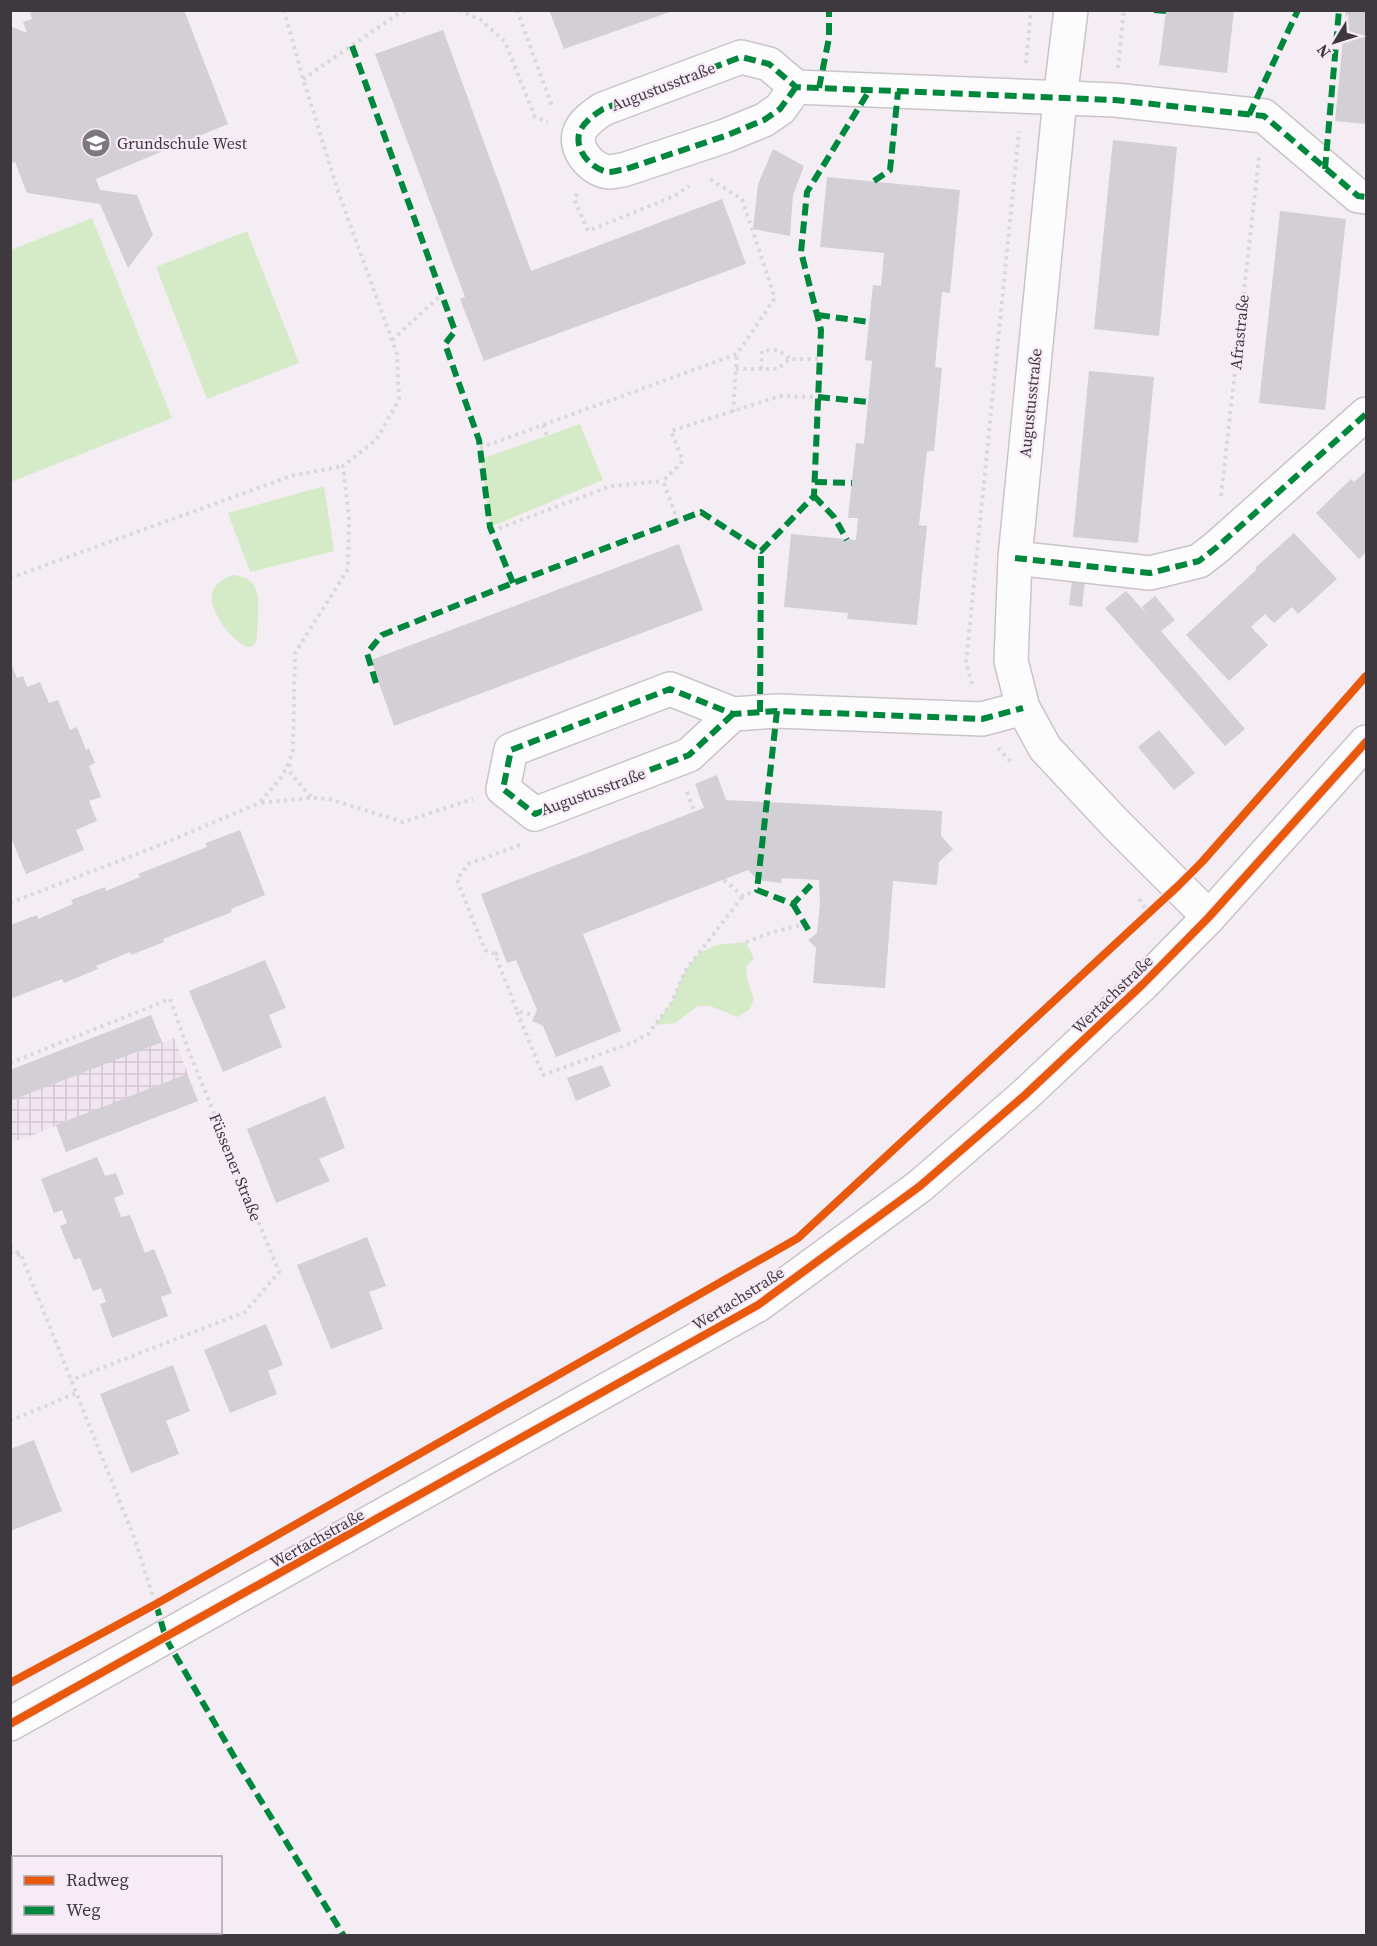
<svg xmlns="http://www.w3.org/2000/svg" width="1377" height="1946" viewBox="0 0 1377 1946" font-family="'Source Serif 4',serif">
	<defs>
		<pattern id="industrial-grid" width="8" height="8" patternUnits="userSpaceOnUse" patternTransform="scale(1.5)"><rect width="8" height="8" fill="#f2e5f2"/><path d="M0 4h8M4 0v8" fill="none" stroke="#d1c5d1"/></pattern>
	</defs>
	<rect width="100%" height="100%" fill="#f4eef4"/>
	<polygon fill="url(#industrial-grid)" points="151,1015 162,1042 174,1038 198,1101 66,1152 56,1126 11,1143 11,1070"/>
	<g fill="#d5eac7">
		<polygon points="92,218 172,418 11,482 11,250"/>
		<polygon points="247,231 299,363 207,399 156,267"/>
		<polygon points="580,424 603,480 490,527 481,459"/>
		<polygon points="324,486 334,551 250,572 228,513"/>
		<path d="M232,575C269,577 256,614 257,640L252,647C236,649 208,610 212,594C214,584 223,579 232,575Z"/>
		<polygon points="746,942 754,959 746,966 747,980 754,998 750,1009 738,1017 710,1006 698,1006 675,1023 655,1025 671,1004 685,971 699,953 716,945"/>
	</g>
	<g fill="#d2cfd5">
		<polygon points="37,10 184,10 228,124 96,179 100,190 137,195 153,235 128,268 100,204 27,193 15,162 10,164 10,26 27,33 23,22 32,19 30,13"/>
		<polygon points="549,10 673,10 673,11 564,49"/>
		<polygon points="1166,10 1234,10 1227,73 1159,65"/>
		<polygon points="1346,10 1366,11 1366,124 1335,121"/>
		<polygon points="443,30 531,271 722,199 746,264 484,361 460,299 465,297 375,54"/>
		<polygon points="1113,140 1177,147 1159,336 1094,329"/>
		<polygon points="773,149 804,166 793,195 790,236 753,229 758,184"/>
		<polygon points="827,177 960,190 950,293 942,292 935,367 942,368 934,451 927,451 919,525 927,526 917,625 847,619 848,613 784,607 791,534 856,540 858,518 848,518 856,443 864,444 872,361 865,360 873,285 881,286 884,253 820,247"/>
		<polygon points="1280,211 1346,219 1325,410 1259,403"/>
		<polygon points="1089,371 1154,377 1138,543 1073,537"/>
		<polygon points="1366,471 1366,552 1359,559 1316,513 1351,479 1354,482"/>
		<polygon points="1294,533 1337,579 1298,614 1292,607 1274,623 1265,614 1251,627 1268,645 1229,681 1186,635 1257,569 1255,568"/>
		<polygon points="679,544 703,610 394,726 371,660"/>
		<polygon points="1072,579 1085,581 1082,607 1069,605"/>
		<polygon points="1126,591 1147,614 1142,607 1155,596 1175,620 1161,631 1245,729 1225,746 1105,608"/>
		<polygon points="10,661 17,678 23,676 27,687 40,682 49,703 58,700 70,730 77,727 86,750 89,748 95,763 89,766 101,797 89,801 97,821 76,830 84,850 26,874 10,835"/>
		<polygon points="1159,730 1195,773 1174,790 1138,747"/>
		<polygon points="717,775 726,800 942,811 941,836 953,849 939,862 937,885 893,881 885,988 813,983 816,948 808,940 817,933 820,903 819,880 782,878 781,883 758,880 748,870 583,934 621,1031 556,1057 543,1026 532,1021 537,1010 516,960 507,963 481,894 704,808 695,784"/>
		<polygon points="240,830 265,895 231,909 232,912 163,939 164,942 131,955 130,952 96,966 98,969 64,983 62,979 10,999 10,925 37,915 38,919 73,904 71,900 105,887 106,891 140,877 138,874 207,847 206,843"/>
		<polygon points="265,960 286,1008 269,1015 282,1047 223,1072 189,991"/>
		<polygon points="151,1015 162,1042 10,1101 10,1070"/>
		<polygon points="602,1065 611,1086 576,1101 567,1078"/>
		<polygon points="187,1074 198,1101 66,1152 56,1125"/>
		<polygon points="325,1096 345,1148 319,1159 330,1181 276,1203 247,1129"/>
		<polygon points="97,1157 105,1176 116,1173 124,1194 114,1198 121,1217 130,1215 145,1253 154,1249 172,1293 161,1297 168,1316 112,1338 100,1304 106,1302 101,1288 93,1291 80,1258 74,1260 60,1226 67,1223 62,1210 54,1213 41,1179"/>
		<polygon points="367,1237 386,1286 369,1292 383,1329 331,1349 297,1265"/>
		<polygon points="266,1324 283,1365 268,1371 277,1394 230,1413 204,1350"/>
		<polygon points="173,1365 190,1411 166,1421 179,1454 131,1473 100,1394"/>
		<polygon points="34,1440 62,1511 10,1531 10,1449"/>
	</g>
	<g fill="none" stroke-linecap="round" stroke-linejoin="round">
		<g stroke="#c9c4c9" stroke-width="36">
			<g id="minor">
				<polyline points="1071,10 1060,99 1015,558 1011,661 1023,708 1045,748 1115,823 1209,917"/>
				<path d="M796,87L780,109L764,120L725,136L623,170C619,170 613,172 609,172C592,170 575,151 579,134C582,123 594,115 603,109L741,57L769,64L796,87L1115,100L1264,116L1358,196L1366,197"/>
				<polyline points="1015,558 1150,573 1199,561 1217,547 1366,414"/>
				<polyline points="733,714 689,755 535,814 503,789 511,750 670,689 733,714 777,711 982,719 1023,708"/>
			</g>
		</g>
		<g stroke="#c9c4c9" stroke-width="36">
			<polyline id="tertiary" points="10,1724 758,1305 920,1186 1025,1095 1143,984 1209,917 1366,742"/>
		</g>
		<g stroke="#d9d7d9" stroke-width="4" stroke-dasharray="3 4.5" stroke-linecap="butt">
			<path d="M284,10L303,79L338,191L397,354L399,400L376,440L343,466L349,518L348,569L295,653L293,749C287,774 275,785 259,803L312,798L329,799L403,822L473,799"/>
			<polyline points="459,10 481,20 505,42 535,117 548,122"/>
			<polyline points="517,10 553,109"/>
			<polyline points="1026,63 1031,10"/>
			<polyline points="1118,68 1124,10"/>
			<polyline points="303,79 398,14 408,10"/>
			<polyline points="577,194 574,199 588,231 674,196 689,186"/>
			<polyline points="392,340 441,295"/>
			<polyline points="736,369 777,369 790,359 820,359"/>
			<polyline points="761,369 762,351 778,350 790,359"/>
			<polyline points="733,412 737,354"/>
			<polyline points="543,425 547,436"/>
			<polyline points="480,448 737,354 775,298 742,199 708,178"/>
			<polyline points="1221,496 1259,157"/>
			<polyline points="678,521 663,481 683,461 671,431 780,396 818,397"/>
			<polyline points="492,531 611,486 663,481"/>
			<polyline points="10,578 291,476 343,466"/>
			<polyline points="972,684 966,663 1019,131"/>
			<polyline points="998,748 1012,763"/>
			<polyline points="289,764 291,774 311,797"/>
			<polyline points="687,792 694,810"/>
			<polyline points="520,845 468,864 457,880 485,950 495,954 517,1011 534,1015"/>
			<polyline points="724,880 743,896 757,890"/>
			<polyline points="1139,899 1149,914"/>
			<polyline points="10,903 165,843 259,803"/>
			<polyline points="746,942 770,933 805,924"/>
			<polyline points="495,954 503,952"/>
			<polyline points="517,1012 543,1075 634,1042 648,1034 671,1004 685,971 743,896"/>
			<polyline points="10,1063 170,999 189,1052 279,1272 245,1312 71,1380"/>
			<polyline points="10,1247 21,1255 134,1537 155,1603"/>
			<polyline points="10,1253 20,1255"/>
			<polyline points="10,1421 76,1393"/>
		</g>
		<use href="#minor" stroke="#fdfcfd" stroke-width="33"/>
		<use href="#tertiary" stroke="#fdfcfd" stroke-width="33"/>
		<g stroke="#00873e" stroke-width="6" stroke-dasharray="12 6" stroke-linecap="butt">
			<polyline points="1154,10 1166,11"/>
			<polyline points="352,46 455,331 445,344 479,440 490,527 513,583"/>
			<path d="M796,87L780,109L764,120L725,136L623,170C619,170 613,172 609,172C592,170 575,151 579,134C582,123 594,115 603,109L741,57L769,64L796,87L1115,100L1264,116L1358,196L1366,197"/>
			<polyline points="819,88 829,38 829,10"/>
			<polyline points="1249,115 1298,10"/>
			<polyline points="1325,169 1339,10"/>
			<polyline points="874,181 890,170 898,92"/>
			<polyline points="818,315 869,322"/>
			<polyline points="818,397 868,402"/>
			<polyline points="815,482 852,483"/>
			<polyline points="814,496 834,517 847,540"/>
			<polyline points="1015,558 1150,573 1199,561 1217,547 1366,414"/>
			<polyline points="376,683 367,653 382,635 513,583 701,512 761,551 814,496 821,330 801,252 807,192 869,91"/>
			<polyline points="777,711 757,890 793,904 811,885"/>
			<polyline points="760,712 761,551"/>
			<polyline points="733,714 689,755 535,814 503,789 511,750 670,689 733,714 777,711 982,719 1023,708"/>
			<polyline points="793,904 809,931"/>
			<polyline points="156,1604 166,1639 239,1765 344,1936"/>
		</g>
		<g stroke="#f7ebf7" stroke-width="11">
			<g id="cycleway">
				<polyline points="10,1683 156,1604 798,1238 1178,886 1202,862 1366,676"/>
				<polyline points="10,1724 758,1305 920,1186 1025,1095 1143,984 1209,917 1366,742"/>
			</g>
		</g>
		<use href="#cycleway" stroke="#e8590c" stroke-width="8"/>
	</g>
	<defs>
		<g id="school-disc" transform="scale(1.5)"><circle r="9.5" fill="#7e787e" stroke="#f7ebf7"/><path d="M0-5L7-2L0 1L-7-2ZM-4 1L0 2.5L4 1V4Q0 6-4 4Z" fill="#fff"/></g>
	</defs>
	<g fill-rule="evenodd">
		<use href="#school-disc" x="96" y="143"/>
	</g>
	<g text-anchor="middle" dominant-baseline="central" stroke-width="4.5" stroke-linejoin="round" paint-order="stroke">
		<g font-size="16" fill="#3e393e" stroke="#f7ebf7">
			<text transform="translate(663 86) rotate(-21)">Augustusstraße</text>
			<text transform="translate(1239 332) rotate(-84)">Afrastraße</text>
			<text transform="translate(1030 403) rotate(-84)">Augustusstraße</text>
			<text transform="translate(593 791) rotate(-20)">Augustusstraße</text>
			<text transform="translate(1112 994) rotate(-44)">Wertachstraße</text>
			<text transform="translate(236 1167) rotate(68)">Füssener Straße</text>
			<text transform="translate(738 1298) rotate(-32)">Wertachstraße</text>
			<text transform="translate(317 1538) rotate(-29)">Wertachstraße</text>
		</g>
		<g font-size="16" fill="#3e393e" stroke="#f7ebf7" text-anchor="start">
			<text x="117" y="143">Grundschule West</text>
		</g>
	</g>
	<rect width="1377" height="1946" fill="none" stroke="#3e393e" stroke-width="24"/>
	<rect x="12" y="1856" width="210" height="78" fill="#f7ebf7" stroke="#ada4ad" stroke-width="1.5"/>
	<rect x="24" y="1876" width="30" height="9" fill="#e8590c" stroke="#ada4ad" stroke-width="1.5"/>
	<text x="66" y="1886" font-size="18" fill="#3e393e">Radweg</text>
	<rect x="24" y="1906" width="30" height="9" fill="#00873e" stroke="#ada4ad" stroke-width="1.5"/>
	<text x="66" y="1916" font-size="18" fill="#3e393e">Weg</text>
	<g transform="translate(1335 42) rotate(232)" stroke="#f7ebf7" stroke-width="4.5" paint-order="stroke">
	<path d="M0-4.5L10 22L0 15L-10 22Z" fill="#3e393e"/>
	<text y="-9" font-size="16" font-weight="bold" text-anchor="middle" fill="#3e393e">N</text>
	</g>
</svg>
